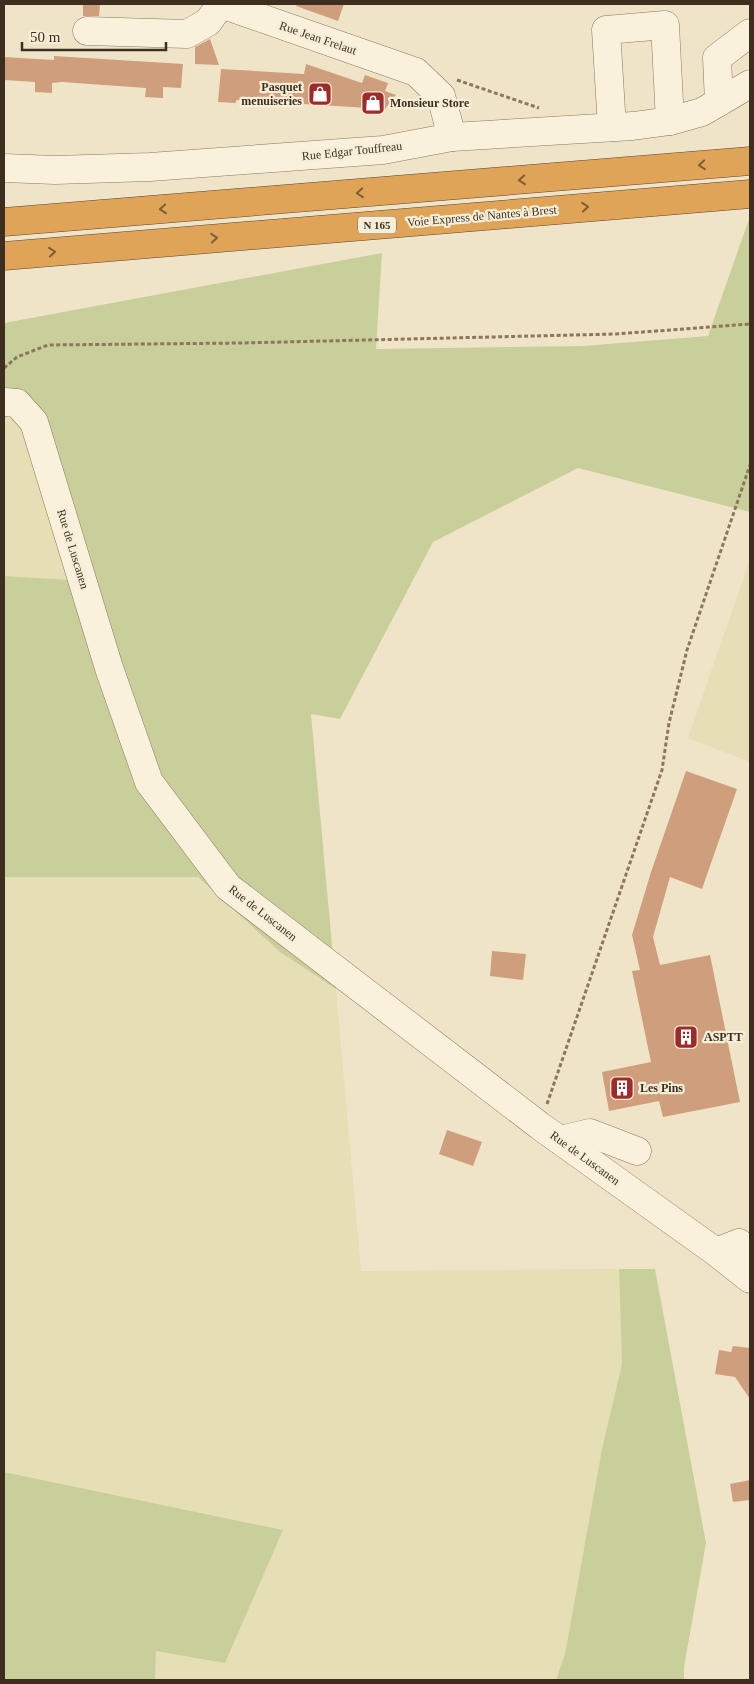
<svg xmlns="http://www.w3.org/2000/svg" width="754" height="1684" viewBox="0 0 754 1684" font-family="'Times New Roman',serif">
	<rect width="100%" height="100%" fill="#f0e4c8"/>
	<g fill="#e6deb5">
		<polygon points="4,417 14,417 28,434 71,580 4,576"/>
		<polygon points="750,559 750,762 688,738"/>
		<polygon points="4,877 198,877 280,952 336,989 361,1271 619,1269 622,1364 602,1449 565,1654 556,1680 155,1680 156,1651 282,1530 4,1472"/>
	</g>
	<g fill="#c9cf9b">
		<polygon points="749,219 750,512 578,468 433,542 340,719 311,714 336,989 280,952 198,877 4,877 4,576 71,580 28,434 14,417 4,417 4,323 382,253 376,349 583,346 708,336"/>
		<polygon points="619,1269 655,1269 706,1543 684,1667 684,1680 556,1680 565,1654 602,1449 622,1364"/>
		<polygon points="4,1472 283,1530 225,1663 156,1651 155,1680 4,1680"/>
	</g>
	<g fill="#cf9f7d">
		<polygon points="83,4 100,4 99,16 83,16"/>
		<polygon points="297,4 344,4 338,21 296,6"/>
		<polygon points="210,39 219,65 195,64 195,47"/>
		<polygon points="54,56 183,64 181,88 163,87 163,98 145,97 146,88 62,82 52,83 52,93 35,92 35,82 4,80 4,57 54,60"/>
		<polygon points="306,64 362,83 365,75 388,83 385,91 396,95 385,109 236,100 236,103 218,102 221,69 304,74"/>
		<polygon points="686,771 737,789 702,889 670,877 653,937 660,965 710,955 740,1102 663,1117 659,1101 609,1111 602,1072 651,1062 632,971 640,970 632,935 651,872"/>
		<polygon points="492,951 526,954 523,980 490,976"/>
		<polygon points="447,1130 482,1142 473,1166 439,1154"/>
		<polygon points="733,1346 750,1348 750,1399 735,1377 715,1374 719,1350 731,1352"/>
		<polygon points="750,1480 750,1500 733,1502 730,1484"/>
	</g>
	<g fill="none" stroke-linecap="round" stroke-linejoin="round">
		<g stroke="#8d765c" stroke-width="29">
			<g id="minor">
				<polyline points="221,4 416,72 441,96 452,137"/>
				<polyline points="87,31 187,34 208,22 221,4"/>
				<polyline points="719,102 717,58 750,33"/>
				<polyline points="612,127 606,30 665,25 670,121"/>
				<polyline points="4,168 55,170 150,167 383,150 452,137 633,126 670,121 702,112 750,84"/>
				<polyline points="4,402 17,403 34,422 109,668 149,782 228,887 540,1126 716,1252 750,1279"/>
				<polyline points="560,1140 590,1133 637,1151"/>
				<polyline points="716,1252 739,1243 750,1252"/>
			</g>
		</g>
		<g stroke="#5b4430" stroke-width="29">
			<g id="highway">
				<polyline points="4,222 750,161"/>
				<polyline points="4,256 750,194"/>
			</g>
		</g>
		<g stroke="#8d765c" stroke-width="3" stroke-dasharray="4 2.5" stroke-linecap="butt">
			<polyline points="457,80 539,108"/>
			<polyline points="4,368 17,357 48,345 242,343 616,334 750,324"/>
			<polyline points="547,1104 662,770 669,723 687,650 750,465"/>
		</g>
		<use href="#minor" stroke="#faf1dc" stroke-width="28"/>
		<use href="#highway" stroke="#e0a458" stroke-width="28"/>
	</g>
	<defs><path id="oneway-chevron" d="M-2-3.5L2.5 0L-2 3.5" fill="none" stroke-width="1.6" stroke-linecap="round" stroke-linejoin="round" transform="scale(1.25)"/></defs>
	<g stroke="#7e5d36">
		<use href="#oneway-chevron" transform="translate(702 165) rotate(175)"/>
		<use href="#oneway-chevron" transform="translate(522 180) rotate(175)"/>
		<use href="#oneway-chevron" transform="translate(360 193) rotate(175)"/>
		<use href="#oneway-chevron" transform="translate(585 207) rotate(-5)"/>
		<use href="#oneway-chevron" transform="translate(163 209) rotate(175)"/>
		<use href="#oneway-chevron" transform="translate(214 238) rotate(-5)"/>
		<use href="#oneway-chevron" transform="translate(52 252) rotate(-5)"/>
	</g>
	<defs>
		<g id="shop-square" transform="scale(1.25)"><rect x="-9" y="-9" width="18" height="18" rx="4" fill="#9e2a2b" stroke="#f7eed8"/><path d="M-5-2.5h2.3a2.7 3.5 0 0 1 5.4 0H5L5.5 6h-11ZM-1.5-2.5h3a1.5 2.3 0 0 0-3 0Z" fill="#fff"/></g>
		<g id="building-square" transform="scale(1.25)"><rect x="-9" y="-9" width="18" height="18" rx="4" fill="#9e2a2b" stroke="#f7eed8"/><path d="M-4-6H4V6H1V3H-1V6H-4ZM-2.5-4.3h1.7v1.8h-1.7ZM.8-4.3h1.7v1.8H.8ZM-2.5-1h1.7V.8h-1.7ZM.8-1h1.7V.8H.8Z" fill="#fff"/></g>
	</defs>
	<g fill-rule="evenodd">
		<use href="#shop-square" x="320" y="94"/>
		<use href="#shop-square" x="373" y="103"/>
		<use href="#building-square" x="686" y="1037"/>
		<use href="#building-square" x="622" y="1088"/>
	</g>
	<g text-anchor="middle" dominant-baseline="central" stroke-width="4.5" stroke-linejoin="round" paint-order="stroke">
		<rect fill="#f7eed8" stroke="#756857" stroke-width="1" x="358" y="216.5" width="38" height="17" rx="4"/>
		<g font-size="11" font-weight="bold" fill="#3d2e20">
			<text x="377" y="225">N 165</text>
		</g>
		<g font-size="12" fill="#3d2e20" stroke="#f7eed8">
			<text transform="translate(318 38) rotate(19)">Rue Jean Frelaut</text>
			<text transform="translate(352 151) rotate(-6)">Rue Edgar Touffreau</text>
			<text transform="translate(482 216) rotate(-5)">Voie Express de Nantes à Brest</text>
			<text transform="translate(73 549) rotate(73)">Rue de Luscanen</text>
			<text transform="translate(263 913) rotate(38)">Rue de Luscanen</text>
			<text transform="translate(585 1158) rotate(36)">Rue de Luscanen</text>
		</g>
		<g font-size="12" font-weight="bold" fill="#3d2e20" stroke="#f7eed8" text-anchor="start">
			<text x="302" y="87" text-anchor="end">Pasquet<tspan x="302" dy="14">menuiseries</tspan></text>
			<text x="390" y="103">Monsieur Store</text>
			<text x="704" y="1037">ASPTT</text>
			<text x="640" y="1088">Les Pins</text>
		</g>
	</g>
	<rect width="754" height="1684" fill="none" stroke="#3d2e20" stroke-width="10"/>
	<path d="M22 42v8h144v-8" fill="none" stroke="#3d2e20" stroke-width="2.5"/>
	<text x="30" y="42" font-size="15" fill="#3d2e20" stroke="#f7eed8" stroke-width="4" paint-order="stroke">50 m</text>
</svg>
